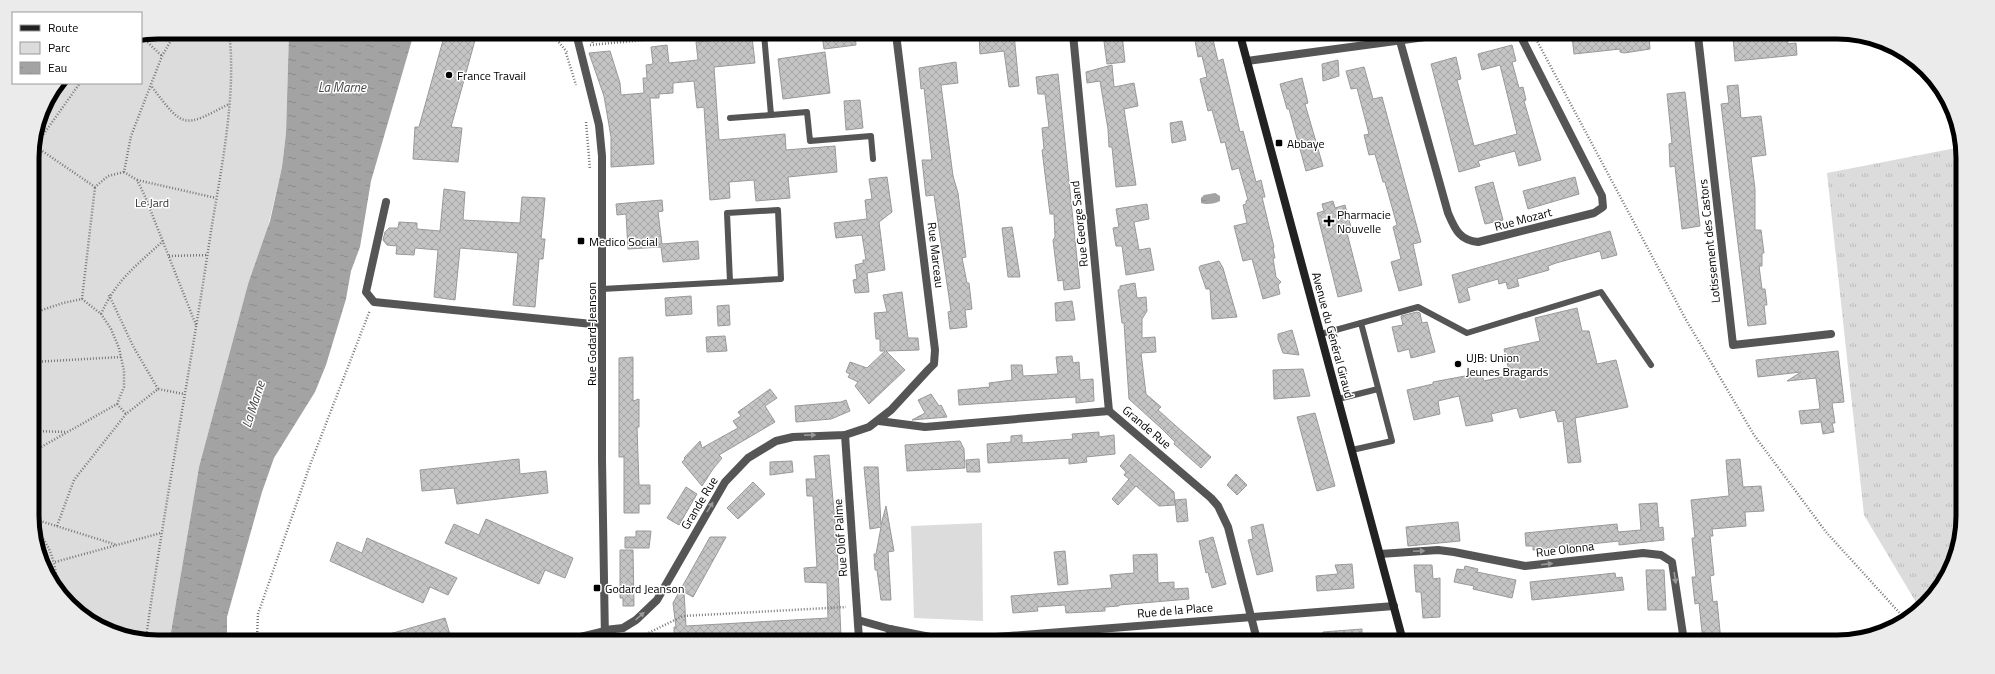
<svg xmlns="http://www.w3.org/2000/svg" width="1995" height="674" viewBox="0 0 1995 674" font-family="'Titillium Web',sans-serif">
	<defs>
		<pattern id="grass-tufts" width="24" height="20" patternUnits="userSpaceOnUse"><rect width="24" height="20" fill="#dcdcdc"/><path d="M3 7l-1-3M5 7V3M7 7l1-3M15 17l-1-3M17 17v-4M19 17l1-3" fill="none" stroke="#bbb"/></pattern>
		<pattern id="water-ripples" width="26" height="14" patternUnits="userSpaceOnUse"><rect width="26" height="14" fill="#a3a3a3"/><path d="M2 4q2-2 4 0t4 0M15 11q2-2 4 0t4 0" fill="none" stroke="#8b8b8b"/></pattern>
		<pattern id="building-cross-hatch" width="8" height="8" patternUnits="userSpaceOnUse"><rect width="8" height="8" fill="#c4c4c4"/><path d="M0 0l8 8M0 8l8-8" fill="none" stroke="#a7a7a7"/></pattern>
	</defs>
	<rect width="100%" height="100%" fill="#fff"/>
	<polygon fill="url(#grass-tufts)" points="1961,147 1959,549 1942,586 1920,609 1864,515 1827,173"/>
	<g fill="#dcdcdc">
		<polygon points="158,32 289,32 286,133 282,167 267,231 248,284 199,467 170,638 125,638 88,621 63,599 34,540 32,150 42,110 60,83 141,83 141,35"/>
		<polygon points="982,523 983,621 914,618 911,526"/>
	</g>
	<g fill="url(#water-ripples)">
		<polygon points="289,32 414,33 371,181 360,247 351,271 346,299 326,365 315,392 274,458 262,492 227,617 227,638 170,638 199,467 248,284 270,221 282,167 286,133"/>
		<path d="M1215,193L1220,196V201C1215,204 1206,205 1201,203V198L1204,195Z"/>
	</g>
	<g fill="url(#building-cross-hatch)" stroke="#999">
		<polygon points="445,33 477,33 451,127 462,128 458,162 413,159 415,127 419,127"/>
		<polygon points="822,34 855,34 856,45 824,49"/>
		<polygon points="979,34 1014,34 1019,86 1009,87 1004,51 980,54"/>
		<polygon points="1103,34 1122,34 1125,62 1107,64"/>
		<polygon points="1194,35 1212,35 1218,61 1223,59 1240,132 1243,131 1256,182 1261,180 1265,197 1262,197 1274,247 1273,248 1275,258 1273,258 1276,277 1281,282 1278,285 1280,294 1263,299 1252,259 1243,261 1234,226 1247,223 1243,205 1246,204 1246,201 1248,200 1239,168 1232,170 1225,142 1221,143 1212,110 1208,111 1200,79 1207,77 1202,56 1198,57"/>
		<polygon points="1572,36 1649,36 1650,49 1624,53 1620,52 1620,49 1574,54"/>
		<polygon points="1733,36 1787,36 1788,44 1796,43 1797,55 1735,61"/>
		<polygon points="752,37 755,63 714,67 719,140 785,134 786,150 835,146 837,172 788,177 790,198 756,201 754,180 729,182 730,198 710,200 704,107 697,108 694,81 673,83 673,93 659,94 659,98 650,98 654,164 611,167 611,137 604,96 589,53 610,51 620,83 621,95 644,93 643,78 647,78 646,65 653,64 651,47 667,45 669,63 698,60 696,42"/>
		<polygon points="1512,45 1516,61 1512,62 1519,88 1523,87 1526,100 1524,101 1541,160 1519,166 1515,151 1478,161 1480,166 1459,172 1431,64 1456,57 1461,79 1457,80 1474,146 1517,134 1500,65 1482,70 1478,54"/>
		<polygon points="825,52 830,93 783,99 778,59"/>
		<polygon points="1338,60 1339,76 1323,81 1322,64"/>
		<polygon points="956,62 958,83 941,85 953,176 958,193 966,257 962,258 967,283 969,283 972,309 965,310 967,327 950,329 948,312 951,311 934,195 926,196 922,160 932,160 924,88 921,89 919,68"/>
		<polygon points="1112,65 1114,87 1134,83 1138,106 1124,109 1136,185 1116,187 1112,147 1109,147 1108,129 1100,81 1087,83 1086,72"/>
		<polygon points="1364,67 1373,99 1382,97 1421,242 1413,244 1422,285 1399,291 1391,262 1401,259 1393,227 1397,225 1385,182 1383,182 1375,154 1369,155 1364,135 1369,134 1357,88 1351,89 1346,71"/>
		<polygon points="1058,74 1080,288 1064,290 1063,280 1058,281 1053,240 1055,237 1054,214 1050,214 1042,150 1044,149 1042,128 1049,127 1045,94 1038,94 1036,77"/>
		<polygon points="1302,78 1308,103 1305,104 1323,166 1306,171 1289,109 1287,109 1280,84"/>
		<polygon points="1738,85 1741,118 1761,116 1766,155 1751,157 1755,189 1755,230 1761,230 1764,253 1762,253 1762,266 1759,266 1762,289 1765,289 1767,305 1764,305 1766,324 1748,326 1721,104 1729,103 1727,86"/>
		<polygon points="1685,92 1700,226 1682,229 1675,166 1670,167 1669,144 1672,143 1667,94"/>
		<polygon points="860,100 863,128 846,130 844,101"/>
		<polygon points="1182,121 1186,140 1172,143 1170,123"/>
		<polygon points="887,177 892,212 879,222 885,270 867,273 869,292 855,293 853,280 857,279 855,265 863,263 863,260 866,260 862,235 836,238 834,223 867,219 865,200 872,199 869,179"/>
		<polygon points="1575,177 1579,194 1528,209 1523,191"/>
		<polygon points="1493,182 1503,220 1485,224 1475,187"/>
		<polygon points="444,189 465,192 463,220 520,223 522,197 545,198 541,239 545,239 543,259 539,259 535,307 513,305 518,253 460,248 455,300 434,297 438,250 415,248 414,255 396,254 397,246 387,245 383,240 385,232 389,228 398,228 399,222 417,223 417,229 440,231"/>
		<polygon points="662,200 663,211 658,212 662,244 698,241 699,259 663,262 661,247 628,249 626,214 617,215 616,204"/>
		<polygon points="1333,201 1335,208 1345,205 1351,227 1346,229 1362,291 1338,297 1317,213 1324,211 1322,204"/>
		<polygon points="1147,204 1149,219 1134,222 1139,250 1150,248 1154,270 1126,275 1122,246 1116,246 1113,228 1119,227 1116,209"/>
		<polygon points="1012,227 1020,277 1008,277 1002,228"/>
		<polygon points="1610,231 1617,255 1602,259 1600,251 1556,263 1548,266 1549,270 1517,279 1519,286 1508,289 1506,282 1499,284 1498,279 1467,288 1470,300 1459,303 1452,275"/>
		<polygon points="1219,261 1223,268 1237,317 1212,319 1210,289 1206,289 1199,268 1200,266"/>
		<polygon points="1135,283 1137,298 1146,297 1147,311 1142,319 1142,338 1155,337 1156,352 1141,353 1146,394 1161,407 1158,410 1211,457 1201,468 1174,444 1175,442 1161,428 1129,399 1124,323 1122,323 1118,290 1120,289 1120,286"/>
		<polygon points="902,292 908,338 918,338 919,350 886,351 905,370 869,404 855,386 858,382 848,377 850,374 846,372 850,362 867,368 885,351 880,351 880,339 876,339 874,313 887,312 883,295"/>
		<polygon points="691,296 692,314 666,316 665,298"/>
		<polygon points="1072,301 1075,320 1056,321 1055,303"/>
		<polygon points="729,305 730,325 718,326 717,306"/>
		<polygon points="1577,308 1582,331 1589,331 1597,364 1616,360 1628,407 1575,418 1581,462 1568,463 1563,421 1558,422 1555,410 1520,418 1517,408 1491,414 1493,421 1466,426 1459,396 1438,401 1440,414 1414,420 1407,390 1433,384 1433,382 1481,373 1484,381 1510,375 1504,349 1540,341 1535,318"/>
		<polygon points="1417,312 1420,313 1422,323 1427,322 1435,352 1411,358 1409,349 1398,352 1392,327 1403,325 1401,316"/>
		<polygon points="1292,330 1296,344 1299,355 1283,353 1278,339 1278,334"/>
		<polygon points="725,336 727,351 707,352 706,337"/>
		<polygon points="1838,351 1844,402 1832,403 1835,423 1832,423 1834,432 1823,434 1821,422 1801,424 1799,411 1820,409 1816,378 1787,381 1801,372 1758,377 1756,360"/>
		<polygon points="1072,356 1073,363 1079,362 1080,380 1093,379 1094,401 1076,403 1076,397 959,405 958,390 990,387 989,383 1012,380 1011,365 1022,365 1023,376 1058,374 1056,357"/>
		<polygon points="633,357 633,401 639,399 639,427 637,427 639,485 650,485 650,504 639,504 639,513 624,513 624,457 619,457 619,358"/>
		<polygon points="1303,369 1310,396 1274,399 1273,370"/>
		<polygon points="770,389 777,398 765,406 775,422 719,455 722,458 713,469 702,486 682,462 685,459 684,458 700,441 702,448 738,428 733,421 741,416 738,412"/>
		<polygon points="931,394 939,406 941,405 947,417 912,420 925,413 918,400"/>
		<polygon points="846,400 850,411 831,419 796,422 795,406 841,402"/>
		<polygon points="1315,413 1335,486 1317,491 1297,417"/>
		<polygon points="1099,432 1099,437 1114,435 1115,454 1086,457 1087,462 1069,464 1069,458 988,463 987,444 1011,442 1011,436 1022,435 1022,443 1073,439 1072,434"/>
		<polygon points="960,441 964,449 965,468 907,471 905,445"/>
		<polygon points="1130,454 1174,492 1175,505 1159,506 1136,486 1118,505 1112,499 1129,479 1124,475 1126,472 1120,466"/>
		<polygon points="829,455 837,546 841,637 805,639 674,639 674,627 676,627 673,603 710,537 726,537 693,597 684,592 686,626 828,618 827,583 805,582 804,568 817,567 813,496 807,496 806,479 816,479 814,456"/>
		<polygon points="519,459 520,474 546,471 548,493 457,504 454,488 422,491 420,470"/>
		<polygon points="979,459 980,472 967,472 966,460"/>
		<polygon points="1740,459 1743,487 1761,486 1764,511 1745,512 1746,526 1712,529 1713,536 1710,536 1714,575 1710,576 1713,602 1717,601 1721,641 1703,641 1699,603 1695,604 1692,577 1696,577 1692,538 1695,538 1691,500 1729,496 1726,460"/>
		<polygon points="792,461 793,472 770,475 770,462"/>
		<polygon points="864,467 878,467 881,525 886,506 894,551 888,552 891,600 881,600 877,570 875,570 874,554 876,554 881,527 870,529"/>
		<polygon points="1236,474 1247,485 1237,495 1227,485"/>
		<polygon points="753,482 765,494 738,519 727,508"/>
		<polygon points="686,487 697,494 679,525 667,518"/>
		<polygon points="1186,499 1188,521 1177,522 1175,500"/>
		<polygon points="1657,503 1659,528 1663,527 1664,540 1619,545 1619,541 1533,550 1533,546 1526,546 1525,533 1617,524 1618,532 1641,530 1639,504"/>
		<polygon points="486,519 573,558 565,578 545,570 539,584 445,543 454,524 479,535"/>
		<polygon points="1458,522 1460,541 1408,546 1406,527"/>
		<polygon points="1263,524 1273,571 1257,575 1248,540 1253,539 1251,527"/>
		<polygon points="636,531 651,531 649,548 625,548 625,537 636,537"/>
		<polygon points="1213,537 1226,584 1212,588 1208,572 1206,573 1199,541"/>
		<polygon points="367,538 457,578 448,595 430,587 423,603 330,561 337,542 362,553"/>
		<polygon points="620,550 633,550 634,606 623,606 623,598 620,598"/>
		<polygon points="1065,551 1068,584 1058,585 1054,552"/>
		<polygon points="1157,554 1158,583 1174,582 1174,589 1188,588 1189,599 1119,605 1119,606 1105,607 1105,611 1066,613 1065,605 1037,607 1038,611 1013,613 1011,596 1112,588 1110,575 1134,573 1133,555"/>
		<polygon points="1352,564 1354,588 1317,591 1316,576 1338,574 1335,565"/>
		<polygon points="1414,565 1432,565 1433,579 1440,578 1440,617 1423,618 1421,592 1416,592"/>
		<polygon points="1465,566 1478,569 1477,572 1516,580 1512,598 1473,589 1474,586 1454,582 1457,569 1464,570"/>
		<polygon points="1646,570 1664,570 1666,610 1648,610"/>
		<polygon points="1615,573 1616,578 1622,577 1624,590 1532,600 1530,582"/>
		<polygon points="445,618 451,638 386,638 386,635"/>
		<polygon points="1362,629 1362,641 1323,640 1323,632"/>
	</g>
	<g fill="none" stroke-linecap="round" stroke-linejoin="round">
		<g stroke="#777" stroke-width="2.5" stroke-dasharray="1 2" stroke-linecap="butt">
			<polyline points="176,32 162,56 131,136 124,172 137,180 144,194 196,325"/>
			<polyline points="551,33 567,52"/>
			<polyline points="591,33 593,44"/>
			<polyline points="141,36 162,56"/>
			<polyline points="1536,39 1685,318 1754,435 1826,532 1906,620"/>
			<polyline points="590,45 721,33"/>
			<polyline points="566,53 576,85"/>
			<path d="M152,87C184,129 183,128 229,104"/>
			<polyline points="586,122 590,169"/>
			<polyline points="35,146 95,187 108,176 124,172"/>
			<polyline points="33,149 80,83"/>
			<polyline points="137,180 216,198"/>
			<polyline points="169,256 208,255"/>
			<polyline points="109,295 133,346 158,389"/>
			<polyline points="82,299 95,187"/>
			<polyline points="33,313 63,303 82,299 101,314 111,329 119,348 124,371 124,387 117,404 34,451"/>
			<path d="M101,314C116,280 136,266 163,241"/>
			<polyline points="33,362 121,357"/>
			<polyline points="117,404 126,414"/>
			<polyline points="34,431 67,432"/>
			<polyline points="34,519 117,545"/>
			<polyline points="57,526 74,480 126,414 158,389 184,394"/>
			<path d="M34,527C52,547 55,563 58,589"/>
			<polyline points="55,562 161,533"/>
			<path d="M146,638C165,501 191,367 211,231C221,170 237,93 229,32"/>
			<polyline points="257,638 258,614 310,465 370,310"/>
			<polyline points="629,638 638,638 683,616 846,607"/>
		</g>
		<g stroke="#555" stroke-width="6">
			<polyline points="764,34 771,115 807,112 810,141 871,136 873,159"/>
			<polyline points="730,118 771,115"/>
			<polyline points="602,289 730,282 727,213 778,210 781,279 730,282"/>
			<polyline points="1361,323 1418,307 1467,333 1601,292 1651,365"/>
			<polyline points="1321,334 1361,323 1392,441 1352,450"/>
			<polyline points="1338,399 1378,389"/>
			<polyline points="568,639 605,630"/>
		</g>
		<g stroke="#555" stroke-width="8">
			<polyline points="1073,34 1109,411"/>
			<polyline points="1698,36 1733,345 1831,334"/>
			<path d="M1400,41L1448,213C1455,229 1459,240 1478,242L1594,213L1603,207L1602,196L1520,35"/>
			<polyline points="1247,61 1440,35"/>
			<polyline points="386,202 366,292 374,302 602,325"/>
			<polyline points="879,421 925,427 1109,411 1211,498 1218,506 1228,527 1257,640"/>
			<polyline points="845,435 859,639"/>
			<polyline points="1380,554 1438,550 1454,552 1525,566 1643,553 1661,555 1672,562 1684,641"/>
			<polyline points="858,620 890,629 945,640"/>
			<polyline points="890,629 890,639"/>
			<polyline points="605,630 623,628 636,620 657,600 725,482 748,458 776,441 793,437 845,435 869,427 891,410 928,370 934,364 935,350 896,34"/>
			<polyline points="957,640 1394,606"/>
		</g>
		<polyline stroke="#555" stroke-width="8" points="576,33 599,125 602,156 602,460 605,639"/>
		<polyline stroke="#222" stroke-width="8" points="1240,35 1403,641"/>
	</g>
	<defs><path id="oneway-solid" d="M-6-.8H1V-3.2L6.5 0L1 3.2V.8H-6Z"/></defs>
	<g fill="#999">
		<use href="#oneway-solid" transform="translate(810 435) rotate(-1)"/>
		<use href="#oneway-solid" transform="translate(710 507) rotate(-59)"/>
		<use href="#oneway-solid" transform="translate(1419 551) rotate(-3)"/>
		<use href="#oneway-solid" transform="translate(1547 564) rotate(-7)"/>
		<use href="#oneway-solid" transform="translate(1675 578) rotate(81)"/>
		<use href="#oneway-solid" transform="translate(640 616) rotate(-42)"/>
	</g>
	<g fill="#000" stroke="#fff" stroke-width="1.5">
		<circle cx="449" cy="75" r="4"/>
		<rect x="1275" y="139" width="8" height="8" rx="2"/>
		<path d="M1327 215h4v4h4v4h-4v4h-4v-4h-4v-4h4z"/>
		<rect x="577" y="237" width="8" height="8" rx="2"/>
		<circle cx="1458" cy="364" r="4"/>
		<rect x="593" y="584" width="8" height="8" rx="2"/>
	</g>
	<g text-anchor="middle" dominant-baseline="central" stroke-width="3" stroke-linejoin="round" paint-order="stroke">
		<g font-size="12" fill="#000" stroke="#fff" text-anchor="start">
			<text x="457" y="75">France Travail</text>
			<text x="1287" y="143">Abbaye</text>
			<text x="1337" y="214">Pharmacie<tspan x="1337" dy="14">Nouvelle</tspan></text>
			<text x="589" y="241">Medico Social</text>
			<text x="1466" y="357">UJB: Union<tspan x="1466" dy="14">Jeunes Bragards</tspan></text>
			<text x="605" y="588">Godard Jeanson</text>
		</g>
		<g font-size="12" fill="#333" stroke="#fff">
			<text x="152" y="202">Le Jard</text>
		</g>
		<g font-size="12" fill="#000" stroke="#fff">
			<text transform="translate(1523 219) rotate(-15)">Rue Mozart</text>
			<text transform="translate(1079 224) rotate(-96)">Rue George Sand</text>
			<text transform="translate(1709 241) rotate(-96)">Lotissement des Castors</text>
			<text transform="translate(936 255) rotate(83)">Rue Marceau</text>
			<text transform="translate(591 334) rotate(-90)">Rue Godard-Jeanson</text>
			<text transform="translate(1333 335) rotate(75)">Avenue du Général Giraud</text>
			<text transform="translate(1147 427) rotate(40)">Grande Rue</text>
			<text transform="translate(699 503) rotate(-59)">Grande Rue</text>
			<text transform="translate(840 538) rotate(-94)">Rue Olof Palme</text>
			<text transform="translate(1565 549) rotate(-7)">Rue Olonna</text>
			<text transform="translate(1175 610) rotate(-5)">Rue de la Place</text>
		</g>
		<g font-size="13" font-style="italic" fill="#444" stroke="#fff">
			<text x="342" y="87">La Marne</text>
			<text transform="translate(253 404) rotate(-72)">La Marne</text>
		</g>
	</g>
	<path d="M0 0H1995V674H0ZM158 39H1837A119 119 0 0 1 1956 158V516A119 119 0 0 1 1837 635H158A119 119 0 0 1 39 516V158A119 119 0 0 1 158 39Z" fill="#ebebeb" fill-rule="evenodd"/>
	<path fill="none" stroke="#000" stroke-width="5" d="M158 39H1837A119 119 0 0 1 1956 158V516A119 119 0 0 1 1837 635H158A119 119 0 0 1 39 516V158A119 119 0 0 1 158 39Z"/>
	<rect x="12" y="12" width="130" height="72" fill="#ffffff" stroke="#999999"/>
	<rect x="20" y="25" width="20" height="6" fill="#222222" stroke="#999999"/>
	<text x="48" y="32" font-size="12" fill="#000000">Route</text>
	<rect x="20" y="42" width="20" height="12" fill="#dcdcdc" stroke="#999999"/>
	<text x="48" y="52" font-size="12" fill="#000000">Parc</text>
	<rect x="20" y="62" width="20" height="12" fill="url(#water-ripples)" stroke="#999999"/>
	<text x="48" y="72" font-size="12" fill="#000000">Eau</text>
</svg>
